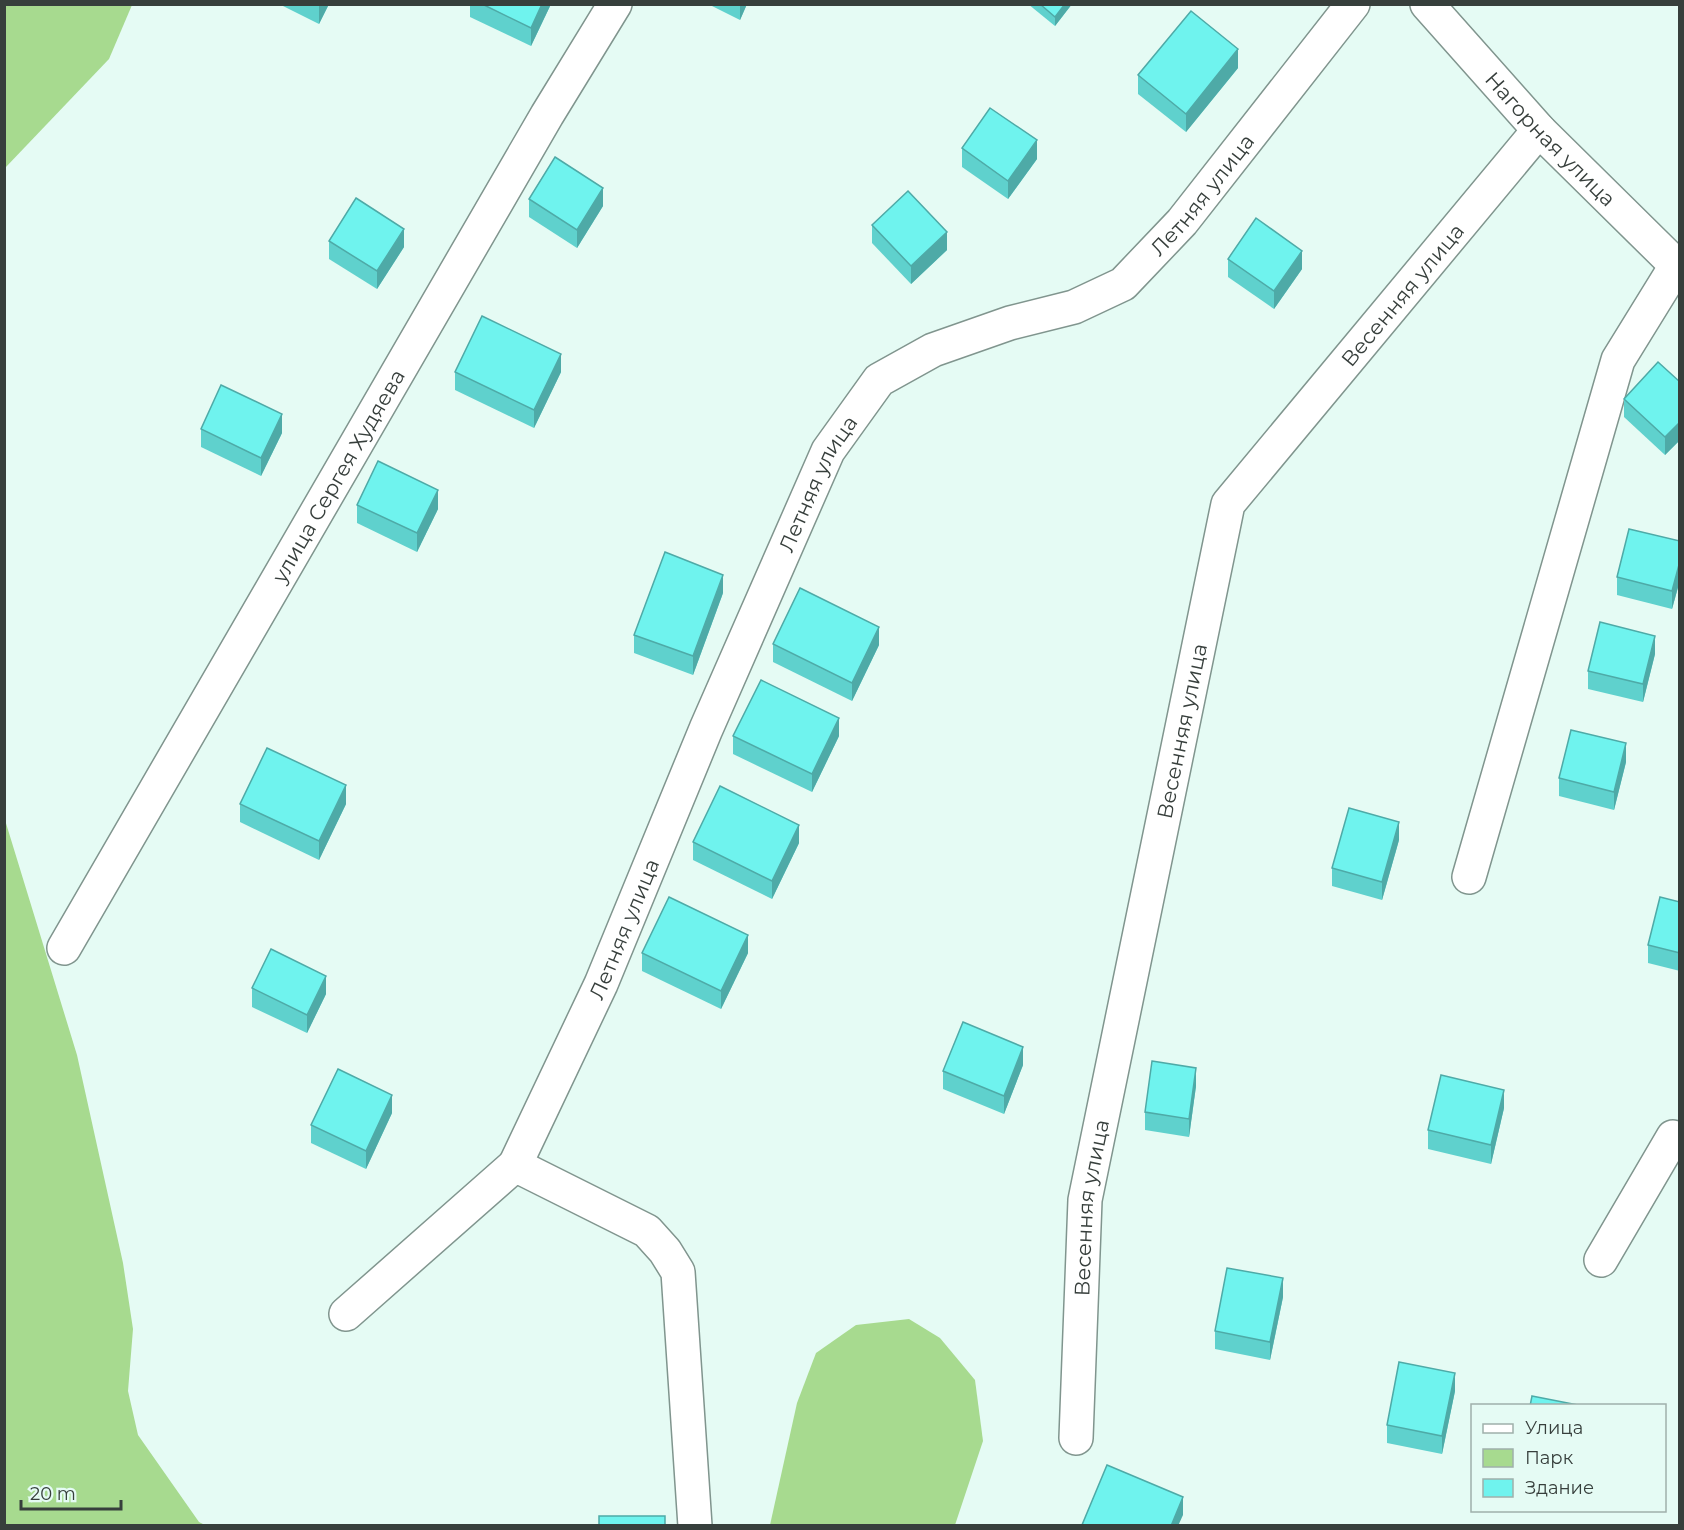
<svg xmlns="http://www.w3.org/2000/svg" width="1684" height="1530" viewBox="0 0 1684 1530" font-family="Montserrat,sans-serif">
	<rect width="100%" height="100%" fill="#e5fbf4"/>
	<g fill="#a7da8f">
		<polygon points="5,4 132,5 109,59 5,168"/>
		<polygon points="5,820 77,1055 123,1263 133,1329 128,1391 138,1435 199,1522 205,1525 5,1525"/>
		<polygon points="909,1319 940,1338 975,1380 983,1441 955,1525 770,1525 797,1403 816,1353 856,1325"/>
	</g>
	<g fill="none" stroke-linecap="round" stroke-linejoin="round">
		<g stroke="#80958e" stroke-width="36">
			<g id="minor">
				<path id="s1" d="M1427,4L1539,130L1680,269"/>
				<polyline points="1469,877 1618,360 1676,266"/>
				<path id="s2" d="M64,948L547,115L615,4"/>
				<path id="s3" d="M515,1165L601,984L706,729L828,451L879,380L933,350L1010,323L1074,307L1123,284L1182,222L1353,4"/>
				<polyline points="1601,1260 1673,1137 1680,1139"/>
				<polyline points="346,1314 515,1165 647,1231 665,1251 678,1272 695,1526"/>
				<path id="s4" d="M1076,1438L1085,1200L1228,504L1539,130"/>
			</g>
		</g>
		<use href="#minor" stroke="#fff" stroke-width="33"/>
	</g>
	<g fill="#5fd1cd">
		<polygon points="279,4 329,4 319,24"/>
		<polygon points="470,4 551,4 531,46 470,17"/>
		<polygon points="708,4 747,4 740,20"/>
		<polygon points="1028,4 1072,4 1055,26"/>
		<polygon points="1238,68 1186,132 1138,94 1138,75"/>
		<polygon points="962,148 1037,159 1008,199 962,167"/>
		<polygon points="529,199 603,206 577,248 529,217"/>
		<polygon points="872,225 947,250 911,284 872,243"/>
		<polygon points="329,241 404,247 377,289 329,259"/>
		<polygon points="1228,259 1302,269 1274,309 1228,277"/>
		<polygon points="455,372 561,372 534,428 455,390"/>
		<polygon points="1680,382 1680,440 1665,455 1624,417 1624,399"/>
		<polygon points="201,429 282,433 261,476 201,447"/>
		<polygon points="357,505 438,509 417,552 357,523"/>
		<polygon points="1680,541 1680,580 1672,609 1617,595 1617,577"/>
		<polygon points="723,593 693,675 634,653 634,635"/>
		<polygon points="773,644 879,645 852,701 773,662"/>
		<polygon points="1655,654 1643,702 1588,689 1588,671"/>
		<polygon points="733,736 839,736 812,792 733,754"/>
		<polygon points="1626,762 1614,810 1559,796 1559,778"/>
		<polygon points="240,804 346,804 319,860 240,822"/>
		<polygon points="1399,840 1382,900 1332,886 1332,868"/>
		<polygon points="693,842 799,843 772,899 693,860"/>
		<polygon points="1680,902 1680,971 1648,963 1648,945"/>
		<polygon points="642,953 748,953 721,1009 642,971"/>
		<polygon points="252,988 326,994 307,1033 252,1007"/>
		<polygon points="1023,1065 1004,1114 943,1089 943,1071"/>
		<polygon points="1196,1086 1189,1137 1145,1130 1145,1112"/>
		<polygon points="1504,1108 1491,1164 1428,1149 1428,1130"/>
		<polygon points="392,1113 366,1169 311,1143 311,1125"/>
		<polygon points="1283,1297 1270,1360 1215,1349 1215,1331"/>
		<polygon points="1455,1391 1442,1454 1387,1443 1387,1425"/>
	</g>
	<g fill="#4eaaa7">
		<polygon points="320,4 329,4 319,24 319,6"/>
		<polygon points="542,4 551,4 531,46 531,28"/>
		<polygon points="740,4 747,4 740,20"/>
		<polygon points="1065,4 1072,4 1055,26 1055,17"/>
		<polygon points="1238,49 1238,68 1186,132 1186,114"/>
		<polygon points="1037,140 1037,159 1008,199 1008,181"/>
		<polygon points="603,188 603,206 577,248 577,230"/>
		<polygon points="404,229 404,247 377,289 377,271"/>
		<polygon points="947,232 947,250 911,284 911,266"/>
		<polygon points="1302,251 1302,269 1274,309 1274,291"/>
		<polygon points="561,354 561,372 534,428 534,410"/>
		<polygon points="282,414 282,433 261,476 261,458"/>
		<polygon points="1680,422 1680,440 1665,455 1665,437"/>
		<polygon points="438,490 438,509 417,552 417,533"/>
		<polygon points="1680,561 1680,580 1672,609 1672,591"/>
		<polygon points="723,575 723,593 693,675 693,656"/>
		<polygon points="879,627 879,645 852,701 852,683"/>
		<polygon points="1655,636 1655,654 1643,702 1643,684"/>
		<polygon points="839,718 839,736 812,792 812,774"/>
		<polygon points="1626,743 1626,762 1614,810 1614,792"/>
		<polygon points="346,785 346,804 319,860 319,841"/>
		<polygon points="1399,822 1399,840 1382,900 1382,882"/>
		<polygon points="799,825 799,843 772,899 772,881"/>
		<polygon points="748,935 748,953 721,1009 721,991"/>
		<polygon points="326,976 326,994 307,1033 307,1015"/>
		<polygon points="1023,1047 1023,1065 1004,1114 1004,1096"/>
		<polygon points="1196,1068 1196,1086 1189,1137 1189,1119"/>
		<polygon points="1504,1090 1504,1108 1491,1164 1491,1145"/>
		<polygon points="392,1095 392,1113 366,1169 366,1151"/>
		<polygon points="1283,1278 1283,1297 1270,1360 1270,1342"/>
		<polygon points="1455,1373 1455,1391 1442,1454 1442,1436"/>
		<polygon points="1183,1497 1183,1515 1178,1526 1171,1526"/>
	</g>
	<g fill="#6ff3ee" stroke="#4eaaa7" stroke-width="1.5">
		<polygon points="482,4 542,4 531,28"/>
		<polygon points="1040,4 1065,4 1055,17"/>
		<polygon points="1191,11 1238,49 1186,114 1138,75"/>
		<polygon points="990,108 1037,140 1008,181 962,148"/>
		<polygon points="555,157 603,188 577,230 529,199"/>
		<polygon points="908,191 947,232 911,266 872,225"/>
		<polygon points="356,198 404,229 377,271 329,241"/>
		<polygon points="1256,218 1302,251 1274,291 1228,259"/>
		<polygon points="482,316 561,354 534,410 455,372"/>
		<polygon points="1658,362 1680,382 1680,422 1665,437 1624,399"/>
		<polygon points="221,385 282,414 261,458 201,429"/>
		<polygon points="378,461 438,490 417,533 357,505"/>
		<polygon points="1629,529 1680,541 1680,561 1672,591 1617,577"/>
		<polygon points="665,552 723,575 693,656 634,635"/>
		<polygon points="800,588 879,627 852,683 773,644"/>
		<polygon points="1600,622 1655,636 1643,684 1588,671"/>
		<polygon points="761,680 839,718 812,774 733,736"/>
		<polygon points="1571,730 1626,743 1614,792 1559,778"/>
		<polygon points="267,748 346,785 319,841 240,804"/>
		<polygon points="720,786 799,825 772,881 693,842"/>
		<polygon points="1349,808 1399,822 1382,882 1332,868"/>
		<polygon points="669,897 748,935 721,991 642,953"/>
		<polygon points="1660,897 1680,902 1680,953 1648,945"/>
		<polygon points="271,949 326,976 307,1015 252,988"/>
		<polygon points="963,1022 1023,1047 1004,1096 943,1071"/>
		<polygon points="1152,1061 1196,1068 1189,1119 1145,1112"/>
		<polygon points="338,1069 392,1095 366,1151 311,1125"/>
		<polygon points="1441,1075 1504,1090 1491,1145 1428,1130"/>
		<polygon points="1227,1268 1283,1278 1270,1342 1215,1331"/>
		<polygon points="1399,1362 1455,1373 1442,1436 1387,1425"/>
		<polygon points="1532,1396 1583,1406 1530,1406"/>
		<polygon points="1107,1465 1183,1497 1171,1526 1084,1526 1082,1525"/>
		<rect x="599" y="1516" width="66" height="10"/>
	</g>
	<g text-anchor="middle" dominant-baseline="central" stroke-width="6" stroke-linejoin="round" paint-order="stroke">
		<g font-size="21" fill="#373f3c" stroke="#e5fbf4">
			<text stroke="none"><textPath href="#s1" startOffset="183">Нагорная улица</textPath></text>
			<text stroke="none"><textPath href="#s3" startOffset="1250">Летняя улица</textPath></text>
			<text stroke="none"><textPath href="#s4" startOffset="1221">Весенняя улица</textPath></text>
			<text stroke="none"><textPath href="#s2" startOffset="546">улица Сергея Худяева</textPath></text>
			<text stroke="none"><textPath href="#s3" startOffset="746">Летняя улица</textPath></text>
			<text stroke="none"><textPath href="#s4" startOffset="717">Весенняя улица</textPath></text>
			<text stroke="none"><textPath href="#s3" startOffset="260">Летняя улица</textPath></text>
			<text stroke="none"><textPath href="#s4" startOffset="231">Весенняя улица</textPath></text>
		</g>
	</g>
	<rect width="1684" height="1530" fill="none" stroke="#373f3c" stroke-width="12"/>
	<rect x="1471" y="1404" width="195" height="108" fill="#e5fbf4" stroke="#9fb0aa" stroke-width="1.5"/>
	<rect x="1483" y="1424" width="30" height="9" fill="#ffffff" stroke="#9fb0aa" stroke-width="1.5"/>
	<text x="1525" y="1434" font-size="18" fill="#373f3c">Улица</text>
	<rect x="1483" y="1449" width="30" height="18" fill="#a7da8f" stroke="#9fb0aa" stroke-width="1.5"/>
	<text x="1525" y="1464" font-size="18" fill="#373f3c">Парк</text>
	<rect x="1483" y="1479" width="30" height="18" fill="#6ff3ee" stroke="#9fb0aa" stroke-width="1.5"/>
	<text x="1525" y="1494" font-size="18" fill="#373f3c">Здание</text>
	<path d="M21 1500v9h100v-9" fill="none" stroke="#373f3c" stroke-width="3"/>
	<text x="30" y="1500" font-size="18" fill="#373f3c" stroke="#e5fbf4" stroke-width="4.5" paint-order="stroke">20 m</text>
</svg>
